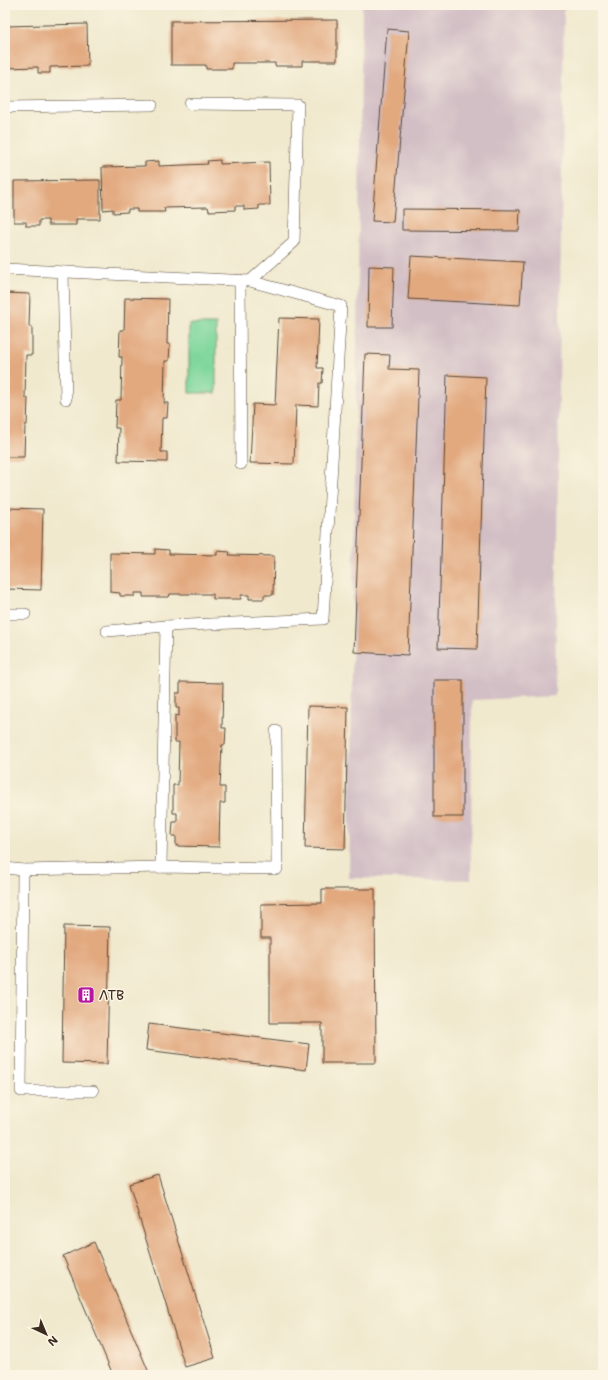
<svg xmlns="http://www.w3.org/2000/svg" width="608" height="1380" viewBox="0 0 608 1380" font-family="'Shantell Sans',sans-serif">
	<rect width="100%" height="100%" fill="#fcf5e5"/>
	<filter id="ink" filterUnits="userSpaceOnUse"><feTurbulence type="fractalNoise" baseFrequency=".025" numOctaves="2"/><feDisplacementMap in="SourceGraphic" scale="8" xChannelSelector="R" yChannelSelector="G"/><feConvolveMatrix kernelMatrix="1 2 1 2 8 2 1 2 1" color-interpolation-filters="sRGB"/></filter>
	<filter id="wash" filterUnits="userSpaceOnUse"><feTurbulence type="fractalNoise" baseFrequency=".012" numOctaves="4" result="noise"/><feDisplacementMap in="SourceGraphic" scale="16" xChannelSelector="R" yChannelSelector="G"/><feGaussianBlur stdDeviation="0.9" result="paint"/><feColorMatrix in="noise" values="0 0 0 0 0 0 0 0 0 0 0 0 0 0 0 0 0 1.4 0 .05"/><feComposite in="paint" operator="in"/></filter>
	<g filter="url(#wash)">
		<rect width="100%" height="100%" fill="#f0e9ce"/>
		<polygon fill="#d2bec5" points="362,5 564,5 555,696 472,700 471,880 349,878"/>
		<rect fill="#7fd79c" stroke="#5d805d" x="189" y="324" width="27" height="69"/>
		<g id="blocks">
			<g fill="#e2a97f">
				<polygon points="337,20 337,61 302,61 302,66 275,66 275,63 232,63 232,69 206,69 206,65 171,65 171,21"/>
				<polygon points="87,24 88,66 50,67 50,73 38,73 38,67 5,68 5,26"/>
				<polygon points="387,29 409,31 393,222 372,221"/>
				<polygon points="220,160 220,164 269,162 270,205 259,205 259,209 244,210 244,206 235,206 235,210 209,211 208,207 164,208 165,212 137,212 137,209 128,209 128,212 113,213 113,209 103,210 102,167 145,166 145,162 159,161 159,166 208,164 207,161"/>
				<polygon points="100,180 100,219 76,219 76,225 48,225 48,220 39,220 39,226 26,226 26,222 14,222 14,181"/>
				<polygon points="402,209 520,210 519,231 402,230"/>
				<polygon points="411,256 523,262 520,305 408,299"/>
				<polygon points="369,266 394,267 392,327 368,327"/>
				<polygon points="5,293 30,294 29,327 32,327 32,355 26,355 25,398 28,398 27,425 25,425 24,457 5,457"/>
				<polygon points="125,298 168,299 167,344 170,344 169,361 165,361 164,403 168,403 167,418 162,418 161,452 167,452 167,462 118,461 119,428 115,428 116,400 121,400 122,357 119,357 120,330 124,330"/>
				<polygon points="279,318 319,319 317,368 323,368 322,383 319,383 318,406 296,405 294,464 250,463 253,404 275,405"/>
				<polygon points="365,354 390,355 389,369 419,370 408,655 354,652"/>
				<polygon points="447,375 486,377 477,649 438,648"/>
				<polygon points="5,508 43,509 41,590 5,589"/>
				<polygon points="155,549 169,550 169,554 217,555 217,551 230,552 229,555 274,556 273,595 264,595 264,599 249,599 249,595 241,595 241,599 213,599 213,594 170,594 169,597 143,597 143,593 135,593 135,596 120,596 120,593 110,592 110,553 155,554"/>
				<rect x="434" y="680" width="29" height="137"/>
				<polygon points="180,682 223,683 222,728 226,728 225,745 222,745 220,787 225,787 225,803 220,803 219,847 176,846 176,836 172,836 173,822 177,822 177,813 173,813 173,785 178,785 179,742 175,742 175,715 179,716 179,708 176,708 176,693 180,693"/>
				<polygon points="308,706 348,707 345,849 305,848"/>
				<polygon points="322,889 375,889 376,1063 322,1063 322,1023 270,1023 270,938 261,938 261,904 322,903"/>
				<polygon points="64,926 110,927 107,1064 62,1063"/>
				<polygon points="149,1024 309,1044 306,1070 146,1050"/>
				<polygon points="158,1175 215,1358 185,1367 129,1184"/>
				<polygon points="94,1242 150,1375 113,1375 63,1256"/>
			</g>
		</g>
	</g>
	<g filter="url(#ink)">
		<use href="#blocks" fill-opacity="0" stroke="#564738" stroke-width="1"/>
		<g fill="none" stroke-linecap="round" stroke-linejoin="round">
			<g stroke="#564738" stroke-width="12">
				<g id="lane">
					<polyline points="190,104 298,105 294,242 250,281"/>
					<polyline points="5,107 152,105"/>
					<polyline points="5,269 250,281 341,306 323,619 166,626 107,631"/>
					<polyline points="63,272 66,399"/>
					<polyline points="240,280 241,464"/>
					<polyline points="5,614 25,614"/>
					<polyline points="161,867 166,626"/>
					<polyline points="5,868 23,870 161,867 277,869 276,731"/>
					<polyline points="23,870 21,1091 93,1091"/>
				</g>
			</g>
			<use href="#lane" stroke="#fff" stroke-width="11"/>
		</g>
	</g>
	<defs>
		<g id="building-square" transform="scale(0.9)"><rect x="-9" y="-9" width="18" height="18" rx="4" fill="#b5179e" stroke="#fcf5e5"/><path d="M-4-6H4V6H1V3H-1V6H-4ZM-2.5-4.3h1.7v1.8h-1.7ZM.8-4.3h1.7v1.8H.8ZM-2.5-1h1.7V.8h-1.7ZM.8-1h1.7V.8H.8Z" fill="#fff"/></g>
	</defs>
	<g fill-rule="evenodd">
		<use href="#building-square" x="86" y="995"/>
	</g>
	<g text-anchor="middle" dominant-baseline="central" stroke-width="3" stroke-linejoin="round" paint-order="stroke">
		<g font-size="14" fill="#3b2a1e" stroke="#fcf5e5" text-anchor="start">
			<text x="99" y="995">ЛТВ</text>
		</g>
	</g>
	<rect width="608" height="1380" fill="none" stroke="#fcf5e5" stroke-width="20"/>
	<g transform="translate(46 1334) rotate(136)" stroke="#fcf5e5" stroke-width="3" paint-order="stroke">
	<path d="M0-3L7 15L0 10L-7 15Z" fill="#3b2a1e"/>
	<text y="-6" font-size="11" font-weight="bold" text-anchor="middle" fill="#3b2a1e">N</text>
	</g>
</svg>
